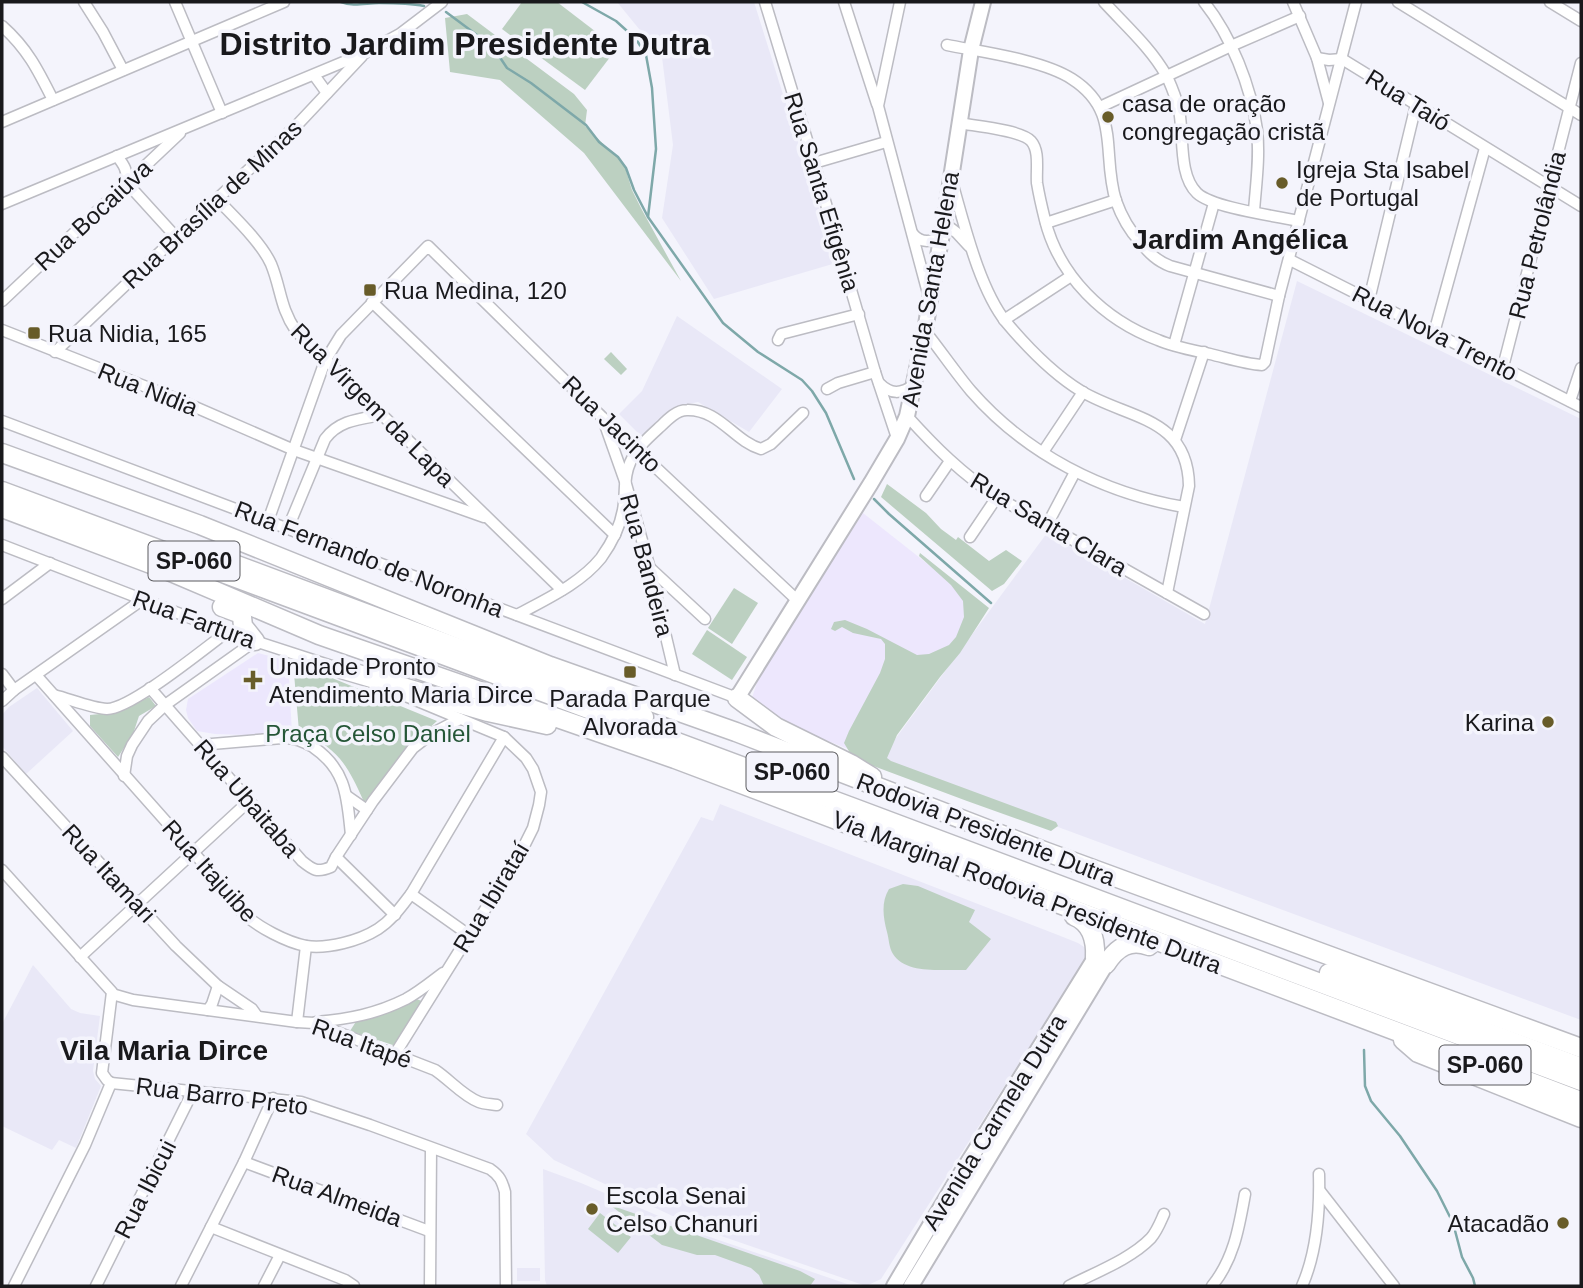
<svg xmlns="http://www.w3.org/2000/svg" width="1583" height="1288" viewBox="0 0 1583 1288" font-family="Helvetica,sans-serif">
	<rect width="100%" height="100%" fill="#f4f4fc"/>
	<polygon fill="#ede7fd" points="863,513 986,610 873,759 766,716 752,698 760,673"/>
	<g fill="#e9e8f7">
		<polygon points="617,2 754,2 836,263 714,299 662,218 673,145 662,57"/>
		<polygon points="1297,281 1581,419 1581,1020 879,761 1047,533 1205,624"/>
		<polygon points="677,316 782,389 749,432 698,402 674,407 642,437 619,414 642,391"/>
		<polygon points="37,688 73,731 26,774 2,746 2,715 9,707"/>
		<polygon points="720,804 1058,935 1078,943 1084,947 1086,954 1083,963 881,1279 866,1286 698,1228 554,1160 526,1134 701,817 713,821"/>
		<polygon points="33,965 71,1009 80,1013 100,1016 93,1071 95,1079 101,1086 76,1148 59,1140 52,1150 2,1126 2,1024"/>
		<polygon points="543,1169 581,1183 701,1234 853,1286 547,1286 545,1280"/>
		<rect x="517" y="1268" width="23" height="13"/>
	</g>
	<polygon fill="#ece7fd" points="258,653 288,661 292,733 247,735 215,734 197,731 188,718 186,710 188,699"/>
	<g fill="#bcd0c1">
		<polygon points="522,2 557,2 617,48 585,90 502,29"/>
		<polygon points="467,14 574,94 587,110 585,126 624,164 632,190 642,210 681,281 584,153 500,80 450,72 445,18"/>
		<polygon points="611,352 627,369 621,375 604,359"/>
		<polygon points="887,484 926,513 941,529 956,540 958,537 989,561 1006,550 1022,561 1004,584 992,591 881,497"/>
		<polygon points="920,553 989,608 960,653 940,677 897,735 887,758 891,761 1056,822 1058,826 1051,831 967,801 868,764 850,753 844,743 849,731 880,673 885,659 885,644 881,639 853,633 842,627 835,631 831,629 834,622 845,620 867,629 917,655 929,654 949,645 956,637 964,617 963,601 951,585 919,556"/>
		<polygon points="734,588 758,603 732,644 708,628"/>
		<polygon points="707,630 747,657 732,680 692,654"/>
		<path d="M293,662L437,721L404,751L372,796L364,802C347,764 338,748 299,731Z"/>
		<polygon points="149,697 156,706 139,716 133,734 118,757 90,726 90,715 119,712"/>
		<path d="M903,884L918,886L975,910L969,922L991,939L966,970C944,969 906,975 893,954C889,948 889,939 887,932C883,917 881,902 889,889Z"/>
		<polygon points="416,999 431,1004 402,1048 350,1031 357,1020"/>
		<polygon points="610,1205 800,1271 815,1279 810,1286 764,1286 759,1275 751,1268 715,1255 697,1255 662,1245"/>
		<polygon points="600,1213 631,1237 618,1253 588,1229"/>
	</g>
	<g fill="none" stroke-linecap="round" stroke-linejoin="round">
		<g stroke="#7ea8a9" stroke-width="2.5">
			<path d="M341,2C353,7 366,3 379,3C394,3 409,3 424,6"/>
			<polyline points="582,2 616,21 636,39 646,55 652,88 656,149 648,217 723,323 758,352 802,380 812,391 826,413 854,479"/>
			<polyline points="446,12 493,47 507,68 531,83 586,125 599,142 618,157 626,168 634,190 648,217"/>
			<polyline points="874,499 889,514 991,603"/>
			<polyline points="1364,1050 1365,1086 1371,1101 1400,1136 1437,1191 1453,1223 1462,1257 1473,1278 1475,1286"/>
		</g>
		<g stroke="#bcbcc3" stroke-width="13">
			<g id="street">
				<polyline points="84,2 103,32 123,70"/>
				<polyline points="175,2 222,113"/>
				<polyline points="765,2 814,163 875,372 897,438"/>
				<polyline points="844,2 877,104"/>
				<polyline points="900,2 878,106 929,297"/>
				<path d="M1104,2C1125,25 1151,48 1166,75C1171,84 1175,96 1178,105C1185,131 1177,174 1197,193C1213,208 1276,216 1299,221"/>
				<path d="M1204,2C1231,36 1251,86 1257,130C1260,157 1256,184 1254,211"/>
				<polyline points="1293,2 1317,58 1329,103"/>
				<polyline points="1398,2 1581,115"/>
				<polyline points="1550,2 1581,21"/>
				<path d="M2,26C27,48 38,70 53,100"/>
				<path d="M947,45C982,52 1043,60 1072,79C1122,111 1101,154 1116,201C1121,215 1130,231 1140,242C1149,253 1157,261 1170,266L1279,296"/>
				<polyline points="1317,58 1329,60 1342,59 1581,206"/>
				<polyline points="314,75 327,93"/>
				<polyline points="1100,107 1231,46 1300,16"/>
				<polyline points="2,122 284,2"/>
				<path d="M959,123C975,126 1021,130 1031,141C1040,151 1036,170 1037,183C1039,195 1042,208 1045,220C1059,276 1104,320 1158,340C1174,347 1192,350 1210,354C1227,358 1245,364 1262,365L1265,362L1279,296L1356,2"/>
				<path d="M117,156C124,165 128,171 126,182L176,237"/>
				<polyline points="814,163 886,142"/>
				<path d="M952,182C964,223 979,288 1006,322C1027,347 1053,374 1081,391C1127,419 1188,416 1189,486L1167,593"/>
				<path d="M217,199C234,217 261,242 271,264C281,288 280,308 296,331L562,590"/>
				<polyline points="2,204 365,53 400,34 442,2"/>
				<polyline points="944,223 957,233 969,246"/>
				<polyline points="1046,223 1116,200"/>
				<path d="M913,234C921,244 932,242 942,236"/>
				<polyline points="1290,260 1581,407"/>
				<polyline points="1369,300 1416,105"/>
				<polyline points="2,301 180,133"/>
				<polyline points="372,302 615,535"/>
				<polyline points="1004,320 1071,276"/>
				<polyline points="2,330 172,397 294,450 484,517"/>
				<path d="M925,331C941,351 955,372 971,391C1026,454 1103,493 1184,507"/>
				<polyline points="1434,333 1485,148"/>
				<polyline points="778,340 781,334 859,314"/>
				<polyline points="1174,345 1214,203"/>
				<polyline points="55,352 176,237 298,124 362,56"/>
				<polyline points="1503,367 1581,63"/>
				<path d="M879,383C891,395 901,394 914,385"/>
				<polyline points="827,389 838,383 875,372"/>
				<polyline points="1570,401 1581,368"/>
				<path d="M907,416C936,448 961,473 997,497L1204,614"/>
				<polyline points="603,419 626,484 649,565 675,675"/>
				<polyline points="2,421 737,698"/>
				<polyline points="1175,440 1204,352"/>
				<polyline points="1043,452 1083,392"/>
				<polyline points="926,496 950,461"/>
				<polyline points="268,521 325,361 341,335 428,246 602,417 797,600"/>
				<polyline points="1047,525 1075,472"/>
				<path d="M288,528L325,439C339,420 360,419 382,415"/>
				<polyline points="970,537 997,497"/>
				<polyline points="2,545 227,632 344,670"/>
				<polyline points="650,568 705,619"/>
				<polyline points="2,599 50,563"/>
				<path d="M517,615C546,599 580,584 601,558C611,544 620,527 623,510C626,494 623,477 630,463C636,448 649,437 661,426C668,419 677,410 687,410C719,409 734,441 761,449L771,444L803,413"/>
				<polyline points="2,674 14,690"/>
				<path d="M36,675L217,879C226,891 234,904 244,914C258,927 286,942 306,946C328,949 359,941 378,929C392,920 401,907 411,894L504,737"/>
				<path d="M150,688L302,861C313,870 317,873 331,867L336,857L373,801L413,748L431,734L460,719"/>
				<path d="M54,695C70,699 91,708 107,709C131,709 205,648 227,632"/>
				<polyline points="2,701 14,690 142,600"/>
				<path d="M200,745L282,738C294,737 303,741 313,747C347,770 347,798 351,835"/>
				<polyline points="2,757 176,946 218,986 252,1009 257,1016"/>
				<polyline points="124,776 127,756 132,745 148,721 165,705 255,641"/>
				<polyline points="347,796 367,810"/>
				<polyline points="336,857 395,915"/>
				<polyline points="2,870 112,992 102,1073 107,1080 111,1083"/>
				<polyline points="411,894 469,935"/>
				<polyline points="80,957 249,801"/>
				<path d="M112,994L133,1000L297,1022L314,1023L435,1070C450,1080 463,1096 479,1102C484,1104 491,1104 497,1105"/>
				<polyline points="208,1010 212,1004 218,986"/>
				<polyline points="297,1022 306,946"/>
				<path d="M316,1022C349,1019 376,1014 406,999C419,992 431,982 443,973"/>
				<polyline points="395,1054 521,852 533,828 539,805 541,792 533,769 526,758 504,737 403,695"/>
				<path d="M111,1083L301,1102L370,1125L490,1169C500,1176 502,1181 505,1192L506,1286"/>
				<polyline points="244,1162 429,1231"/>
				<polyline points="1320,1191 1394,1286"/>
				<polyline points="211,1227 345,1280 354,1286"/>
				<polyline points="14,1286 85,1145 111,1083"/>
				<polyline points="96,1286 193,1091"/>
				<polyline points="181,1286 244,1162 273,1098"/>
				<polyline points="264,1286 280,1255"/>
				<polyline points="430,1286 431,1148"/>
				<path d="M1069,1286C1094,1273 1131,1259 1151,1238C1157,1231 1160,1223 1164,1214"/>
				<path d="M1212,1286C1234,1259 1239,1227 1245,1194"/>
				<path d="M1302,1286C1317,1252 1320,1212 1319,1174"/>
			</g>
		</g>
		<g stroke="#bcbcc3" stroke-width="18">
			<g id="secondary">
				<polyline points="737,698 871,483 897,439 907,416 925,331 930,300 944,223 971,50 983,2"/>
				<polyline points="894,1286 957,1180 1095,958"/>
				<polyline points="911,1286 1106,964"/>
			</g>
		</g>
		<g stroke="#bcbcc3" stroke-width="21">
			<g id="highway">
				<polyline points="2,453 200,525 550,666 736,732 1044,851 1581,1048"/>
				<polyline points="2,491 857,809 1581,1081"/>
				<polyline points="2,508 164,569 319,635 675,759 1581,1101"/>
				<polyline points="234,564 644,717"/>
				<polyline points="222,607 238,613 242,617 243,626 255,641"/>
				<polyline points="341,669 488,712 547,725"/>
				<polyline points="737,698 776,727 851,764 872,777"/>
				<path d="M1074,916C1092,923 1096,940 1095,958"/>
				<path d="M1106,964C1117,947 1130,939 1149,946"/>
				<polyline points="1329,973 1581,1067"/>
				<polyline points="1403,1040 1418,1053 1581,1118"/>
			</g>
		</g>
		<use href="#street" stroke="#fff" stroke-width="10"/>
		<use href="#secondary" stroke="#fff" stroke-width="14"/>
		<use href="#highway" stroke="#fff" stroke-width="18"/>
	</g>
	<g fill="#685c29" stroke="#f4f4fc" stroke-width="2.5">
		<circle cx="1108" cy="117" r="7"/>
		<circle cx="1282" cy="183" r="7"/>
		<rect x="363" y="283" width="14" height="14" rx="3.5"/>
		<rect x="27" y="326" width="14" height="14" rx="3.5"/>
		<rect x="623" y="665" width="14" height="14" rx="3.5"/>
		<path d="M249.5 669.5h7v7h7v7h-7v7h-7v-7h-7v-7h7z"/>
		<circle cx="1548" cy="722" r="7"/>
		<circle cx="592" cy="1209" r="7"/>
		<circle cx="1563" cy="1223" r="7"/>
	</g>
	<g text-anchor="middle" dominant-baseline="central" stroke-width="7" stroke-linejoin="round" paint-order="stroke">
		<g fill="#f4f4fc" stroke="#5b5b5f" stroke-width="2">
			<rect x="148.5" y="541.5" width="91" height="39" rx="5"/>
			<rect x="746.5" y="752.5" width="91" height="39" rx="5"/>
			<rect x="1439.5" y="1045.5" width="91" height="39" rx="5"/>
		</g>
		<g font-size="23" font-weight="bold" fill="#19191c">
			<text x="194" y="561">SP-060</text>
			<text x="792" y="772">SP-060</text>
			<text x="1485" y="1065">SP-060</text>
		</g>
		<g font-size="24" fill="#19191c" stroke="#f4f4fc">
			<text transform="translate(1408 100) rotate(32)">Rua Taió</text>
			<text transform="translate(822 192) rotate(73)">Rua Santa Efigênia</text>
			<text transform="translate(212 204) rotate(-43)">Rua Brasília de Minas</text>
			<text transform="translate(93 215) rotate(-43)">Rua Bocaiúva</text>
			<text transform="translate(1537 235) rotate(-76)">Rua Petrolândia</text>
			<text transform="translate(930 289) rotate(-80)">Avenida Santa Helena</text>
			<text transform="translate(1435 333) rotate(27)">Rua Nova Trento</text>
			<text transform="translate(148 389) rotate(22)">Rua Nidia</text>
			<text transform="translate(373 405) rotate(45)">Rua Virgem da Lapa</text>
			<text transform="translate(612 424) rotate(44)">Rua Jacinto</text>
			<text transform="translate(1049 524) rotate(31)">Rua Santa Clara</text>
			<text transform="translate(369 559) rotate(21)">Rua Fernando de Noronha</text>
			<text transform="translate(647 565) rotate(75)">Rua Bandeira</text>
			<text transform="translate(194 619) rotate(20)">Rua Fartura</text>
			<text transform="translate(247 798) rotate(49)">Rua Ubaitaba</text>
			<text transform="translate(986 829) rotate(21)">Rodovia Presidente Dutra</text>
			<text transform="translate(210 871) rotate(48)">Rua Itajuibe</text>
			<text transform="translate(109 873) rotate(47)">Rua Itamari</text>
			<text transform="translate(1027 892) rotate(21)">Via Marginal Rodovia Presidente Dutra</text>
			<text transform="translate(491 897) rotate(-59)">Rua Ibirataí</text>
			<text transform="translate(362 1043) rotate(20)">Rua Itapé</text>
			<text transform="translate(222 1096) rotate(7)">Rua Barro Preto</text>
			<text transform="translate(994 1122) rotate(-58)">Avenida Carmela Dutra</text>
			<text transform="translate(145 1189) rotate(-63)">Rua Ibicui</text>
			<text transform="translate(337 1196) rotate(20)">Rua Almeida</text>
		</g>
		<g font-size="24" fill="#19191c" stroke="#f4f4fc" text-anchor="start">
			<text x="1122" y="103">casa de oração<tspan x="1122" dy="28">congregação cristã</tspan></text>
			<text x="1296" y="169">Igreja Sta Isabel<tspan x="1296" dy="28">de Portugal</tspan></text>
			<text x="384" y="290">Rua Medina, 120</text>
			<text x="48" y="333">Rua Nidia, 165</text>
			<text x="269" y="666">Unidade Pronto<tspan x="269" dy="28">Atendimento Maria Dirce</tspan></text>
			<text x="630" y="698" text-anchor="middle">Parada Parque<tspan x="630" dy="28">Alvorada</tspan></text>
			<text x="1534" y="722" text-anchor="end">Karina</text>
			<text x="606" y="1195">Escola Senai<tspan x="606" dy="28">Celso Chanuri</tspan></text>
			<text x="1549" y="1223" text-anchor="end">Atacadão</text>
		</g>
		<g font-size="24" fill="#255637" stroke="#f4f4fc">
			<text x="368" y="733">Praça Celso Daniel</text>
		</g>
		<g font-size="28" font-weight="bold" fill="#19191c" stroke="#f4f4fc">
			<text x="1240" y="239">Jardim Angélica</text>
			<text x="164" y="1050">Vila Maria Dirce</text>
		</g>
		<g font-size="32" font-weight="bold" fill="#19191c" stroke="#f4f4fc">
			<text x="465" y="44">Distrito Jardim Presidente Dutra</text>
		</g>
	</g>
	<rect width="1583" height="1288" fill="none" stroke="#19191c" stroke-width="7"/>
</svg>
